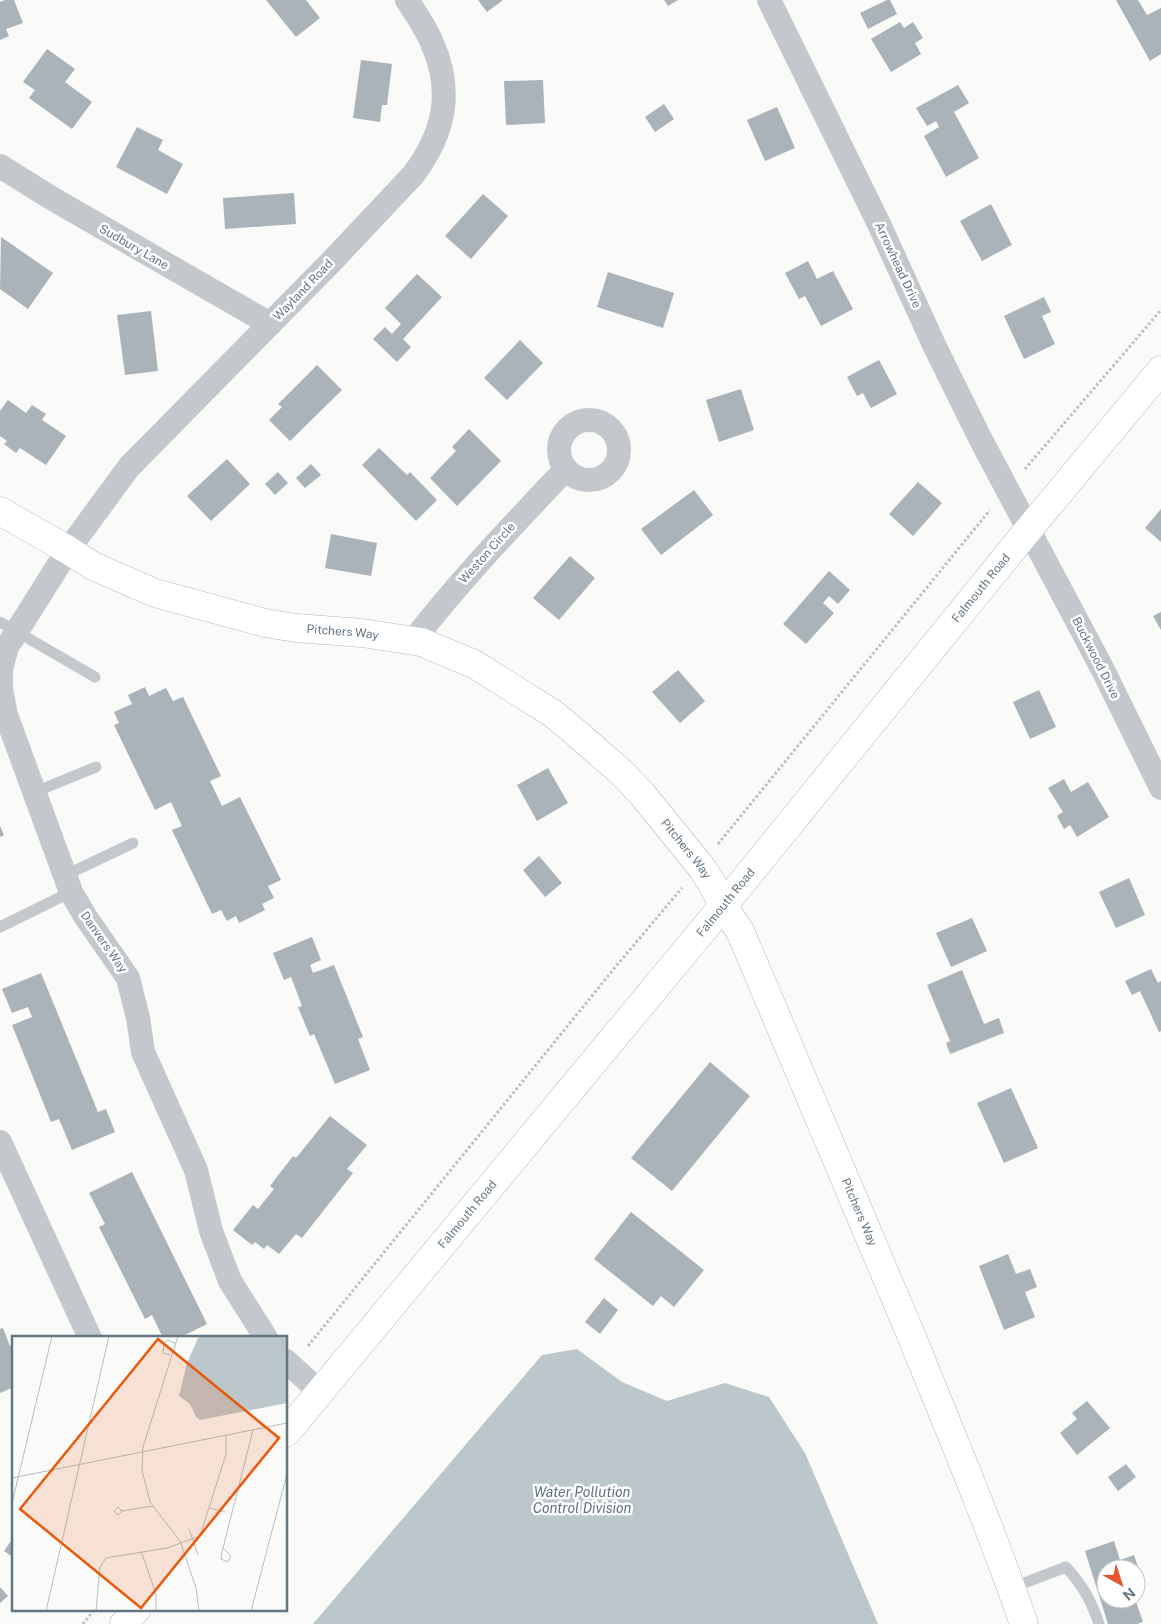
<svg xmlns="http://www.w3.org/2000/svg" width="1161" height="1624" viewBox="0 0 1161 1624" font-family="'Public Sans',sans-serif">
	<rect width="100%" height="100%" fill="#fafaf8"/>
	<polygon fill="#bbc7cb" points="577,1349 622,1382 667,1401 725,1383 769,1397 805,1453 878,1624 313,1624 542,1355"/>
	<g fill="#aab3b9">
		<polygon points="5,0 14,0 23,23 6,29 9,36 0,40 0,2"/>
		<polygon points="266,0 306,0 320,18 296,37"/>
		<polygon points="478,0 503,0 487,12"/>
		<polygon points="664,0 678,0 668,6"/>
		<polygon points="887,0 890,0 897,14 868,29 860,13"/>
		<polygon points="1116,0 1138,0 1147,15 1161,8 1161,54 1150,61"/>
		<polygon points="900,22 904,28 913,22 923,38 915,43 921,54 891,72 871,39"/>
		<polygon points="47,49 75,69 65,82 92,102 72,129 29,98 35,90 23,82"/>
		<polygon points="361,60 392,64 387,105 382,105 380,122 353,118"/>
		<polygon points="543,80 545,123 506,125 504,81"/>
		<polygon points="958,85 969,103 954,112 979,158 946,177 924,136 939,127 936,121 927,126 916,108"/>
		<polygon points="664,104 674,119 655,132 645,117"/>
		<polygon points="777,107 795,148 765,161 747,120"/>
		<polygon points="137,127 163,140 158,150 183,164 167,194 116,167"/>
		<polygon points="294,193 296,224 225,229 223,198"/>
		<polygon points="483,194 508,216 471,259 445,236"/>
		<polygon points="991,204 1012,245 982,261 960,221"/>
		<polygon points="1,237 53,273 28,309 0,289"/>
		<polygon points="808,261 817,279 833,271 853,309 821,326 805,296 799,299 785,273"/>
		<polygon points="608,272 674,293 663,328 597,307"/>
		<polygon points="417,274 442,297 403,339 411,347 397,362 373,339 385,327 392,334 401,324 385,308"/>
		<polygon points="1044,297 1051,312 1042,316 1055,344 1024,359 1004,316"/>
		<polygon points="151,311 158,371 125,375 117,315"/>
		<polygon points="520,340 543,363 507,400 484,378"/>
		<polygon points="879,360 897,394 871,408 863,393 857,396 847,377"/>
		<polygon points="317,365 342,390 290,441 269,420 282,407 278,404"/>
		<polygon points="741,389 754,430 719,442 706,400"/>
		<polygon points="8,400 26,413 32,405 46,414 42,420 66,436 46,465 20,448 16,453 4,444 7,441 0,436 0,411"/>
		<polygon points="469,429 501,461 457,506 430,478 456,451 452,447"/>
		<polygon points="379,448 407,475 410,472 437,500 416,521 362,465"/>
		<polygon points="227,459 250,484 211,521 187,496"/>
		<polygon points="311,464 321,475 305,488 296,478"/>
		<polygon points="278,472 288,483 275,495 265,484"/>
		<polygon points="918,482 942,503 913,536 889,514"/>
		<polygon points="694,490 713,515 661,555 641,529"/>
		<polygon points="1161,509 1161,542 1145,528"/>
		<polygon points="331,534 377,543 371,576 325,568"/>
		<polygon points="570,556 595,578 559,620 533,598"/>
		<polygon points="829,571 850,590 838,604 829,596 823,603 834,613 806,644 783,624"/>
		<polygon points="1161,612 1161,630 1153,616"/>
		<polygon points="678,670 705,701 680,723 652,692"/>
		<polygon points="145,687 149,696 166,688 173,701 183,697 221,776 210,781 222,806 240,797 281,880 268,886 274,898 262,904 265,910 239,923 236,916 227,921 221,910 212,914 172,830 182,826 171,802 155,810 114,725 119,723 114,712 132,704 128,695"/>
		<polygon points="1039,690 1056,727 1030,739 1013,702"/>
		<polygon points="548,768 568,803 537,821 517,785"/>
		<polygon points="1064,779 1071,792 1088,782 1109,817 1077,837 1070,825 1064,829 1057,816 1063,812 1048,788"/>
		<polygon points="0,826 4,835 0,837"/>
		<polygon points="539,856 562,883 545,897 523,870"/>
		<polygon points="1129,878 1145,915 1116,928 1099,892"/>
		<polygon points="972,918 987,951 951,967 936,933"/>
		<polygon points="312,937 321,960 310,965 313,973 334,965 363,1037 358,1039 370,1070 335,1084 314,1034 310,1036 298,1007 302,1006 291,977 284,980 273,953"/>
		<polygon points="1151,969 1158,983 1161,981 1161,1031 1159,1032 1140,991 1132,995 1125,981"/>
		<polygon points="962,970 984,1024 999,1018 1004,1033 950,1054 946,1043 950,1041 927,985"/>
		<polygon points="41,973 98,1112 106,1109 115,1132 72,1150 59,1119 51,1122 12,1025 32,1017 28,1007 12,1013 2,989"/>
		<polygon points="710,1062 750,1096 672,1191 631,1158"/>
		<polygon points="1011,1088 1038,1148 1004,1163 977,1103"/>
		<polygon points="330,1116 367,1145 347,1169 353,1173 302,1238 296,1234 279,1254 267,1245 264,1249 255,1242 252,1245 233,1230 253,1205 258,1209 274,1189 270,1186 293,1156 296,1158"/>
		<polygon points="132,1172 207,1324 179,1338 163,1338 152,1315 145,1319 99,1227 105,1224 89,1193"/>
		<polygon points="631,1212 704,1270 674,1307 661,1296 653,1306 594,1259"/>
		<polygon points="1008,1254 1016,1274 1030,1269 1037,1287 1025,1292 1035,1317 1004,1330 979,1266"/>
		<polygon points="604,1298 618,1310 600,1334 585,1322"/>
		<polygon points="3,1328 10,1346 14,1344 14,1387 0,1393 0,1329"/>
		<polygon points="1087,1401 1110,1428 1077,1455 1060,1433 1077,1419 1072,1413"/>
		<polygon points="1126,1464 1136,1477 1118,1491 1108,1477"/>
		<polygon points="13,1538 14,1538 14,1558 4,1551"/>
		<polygon points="1114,1541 1120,1560 1134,1555 1144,1585 1136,1587 1136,1569 1106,1569 1106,1599 1135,1599 1143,1622 1137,1624 1108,1624 1085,1551"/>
		<polygon points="0,1587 8,1596 0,1603"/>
	</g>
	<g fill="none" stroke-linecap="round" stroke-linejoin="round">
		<g stroke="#b3babf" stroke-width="29">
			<g id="secondary">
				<path id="s1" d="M0,511L68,550L93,566L155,593L265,623L296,628L362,633L421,642L474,664L552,713L574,731L621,772L642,794L702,868L714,887L723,906L740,931C796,1066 855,1200 911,1335C950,1431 990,1526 1024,1624"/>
			</g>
		</g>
		<g stroke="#b5babe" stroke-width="29">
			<g id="primary">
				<path id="s2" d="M286,1433L723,906L1029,529L1161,370"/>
				<polyline points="124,1624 136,1610"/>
			</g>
		</g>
		<g stroke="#bbbfc2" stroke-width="3" stroke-dasharray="2.5 2.5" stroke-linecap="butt">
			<polyline points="1025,469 1161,310"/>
			<polyline points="718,844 990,510"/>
			<polyline points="308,1346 617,965 682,888"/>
			<polyline points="83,1624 94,1610"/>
		</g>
		<g stroke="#c3c8cc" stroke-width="11">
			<polyline points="0,622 95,677"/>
			<polyline points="35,792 96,767"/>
			<polyline points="66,875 133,843"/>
			<polyline points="0,927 71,892"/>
			<path d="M1011,1588L1066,1567C1083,1586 1091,1600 1099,1624"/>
		</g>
		<g stroke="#c3c8cc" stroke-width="24">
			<polyline points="769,0 878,222 935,347 981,440 1102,668 1161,788"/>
			<polyline points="0,166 53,199 270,324"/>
			<circle cx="589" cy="450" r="30"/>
			<path d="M413,641C460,580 513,525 566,469"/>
			<polyline points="0,1142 90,1338"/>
			<path d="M266,1338L230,1281L211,1231L196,1170L143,1052L138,1018L128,978L85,916L71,892L6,715L1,689V669L7,647L68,550L129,467L332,261L413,175C444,134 454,92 432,43C426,28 416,14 407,0"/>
			<polyline points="286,1361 320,1392"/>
		</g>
		<use href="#secondary" stroke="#fff" stroke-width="28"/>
		<use href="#primary" stroke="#fff" stroke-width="28"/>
	</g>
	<g text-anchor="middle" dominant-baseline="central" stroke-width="5" stroke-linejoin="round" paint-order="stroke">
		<g font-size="12" fill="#657683" stroke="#fff">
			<text transform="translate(134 247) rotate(30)">Sudbury Lane</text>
			<text transform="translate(898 265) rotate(65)">Arrowhead Drive</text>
			<text transform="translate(303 290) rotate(-46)">Wayland Road</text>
			<text transform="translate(487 553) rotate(-48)">Weston Circle</text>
			<text stroke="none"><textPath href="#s2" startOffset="1094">Falmouth Road</textPath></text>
			<text stroke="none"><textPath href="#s1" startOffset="368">Pitchers Way</textPath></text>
			<text transform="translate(1096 658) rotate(63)">Buckwood Drive</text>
			<text stroke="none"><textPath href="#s1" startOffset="788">Pitchers Way</textPath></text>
			<text stroke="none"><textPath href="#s2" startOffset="689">Falmouth Road</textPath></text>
			<text transform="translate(104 942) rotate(55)">Danvers Way</text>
			<text stroke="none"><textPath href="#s1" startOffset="1192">Pitchers Way</textPath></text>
			<text stroke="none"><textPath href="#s2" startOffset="284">Falmouth Road</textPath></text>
		</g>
		<g font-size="14" font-style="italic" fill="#60757c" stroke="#fff">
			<text x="582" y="1492">Water Pollution<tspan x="582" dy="16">Control Division</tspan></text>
		</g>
	</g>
	<g transform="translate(12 1336)">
		<rect width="275" height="275" fill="#fafaf8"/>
		<path d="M187,0H275V67L188,84L184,81L178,68L167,60L175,27Z" fill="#bbc7cb"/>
		<path fill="none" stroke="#b5bdc2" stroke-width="1" d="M166,0L131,111L130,134L138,166L168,205L184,252L187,275M268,0L275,21M158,19L151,17L152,9L155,4L163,7M0,142L275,87M0,167L40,0M198,172L213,176M110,175L106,171L102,175L106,179L110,175L141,170M177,193L186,219M211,212L219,220L216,226L209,223L210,216L211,212L240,98L241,93M129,215L144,258V275M34,275L97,0M84,275L88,231L94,222L155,212L188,200L214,118V99M239,275L275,138"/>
		<path fill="#e8590c" fill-opacity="0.15" stroke="#e8590c" stroke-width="2.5" d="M146,3L267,102L129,272L8,173Z"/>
		<rect width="275" height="275" fill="none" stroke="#657683" stroke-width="2.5"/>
	</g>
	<g transform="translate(1121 1584) rotate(141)"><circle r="24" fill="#ffffff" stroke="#c1c8cd"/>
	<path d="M0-4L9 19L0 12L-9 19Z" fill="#e4572e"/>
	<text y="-8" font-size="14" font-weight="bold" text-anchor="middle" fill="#657683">N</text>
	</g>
</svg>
